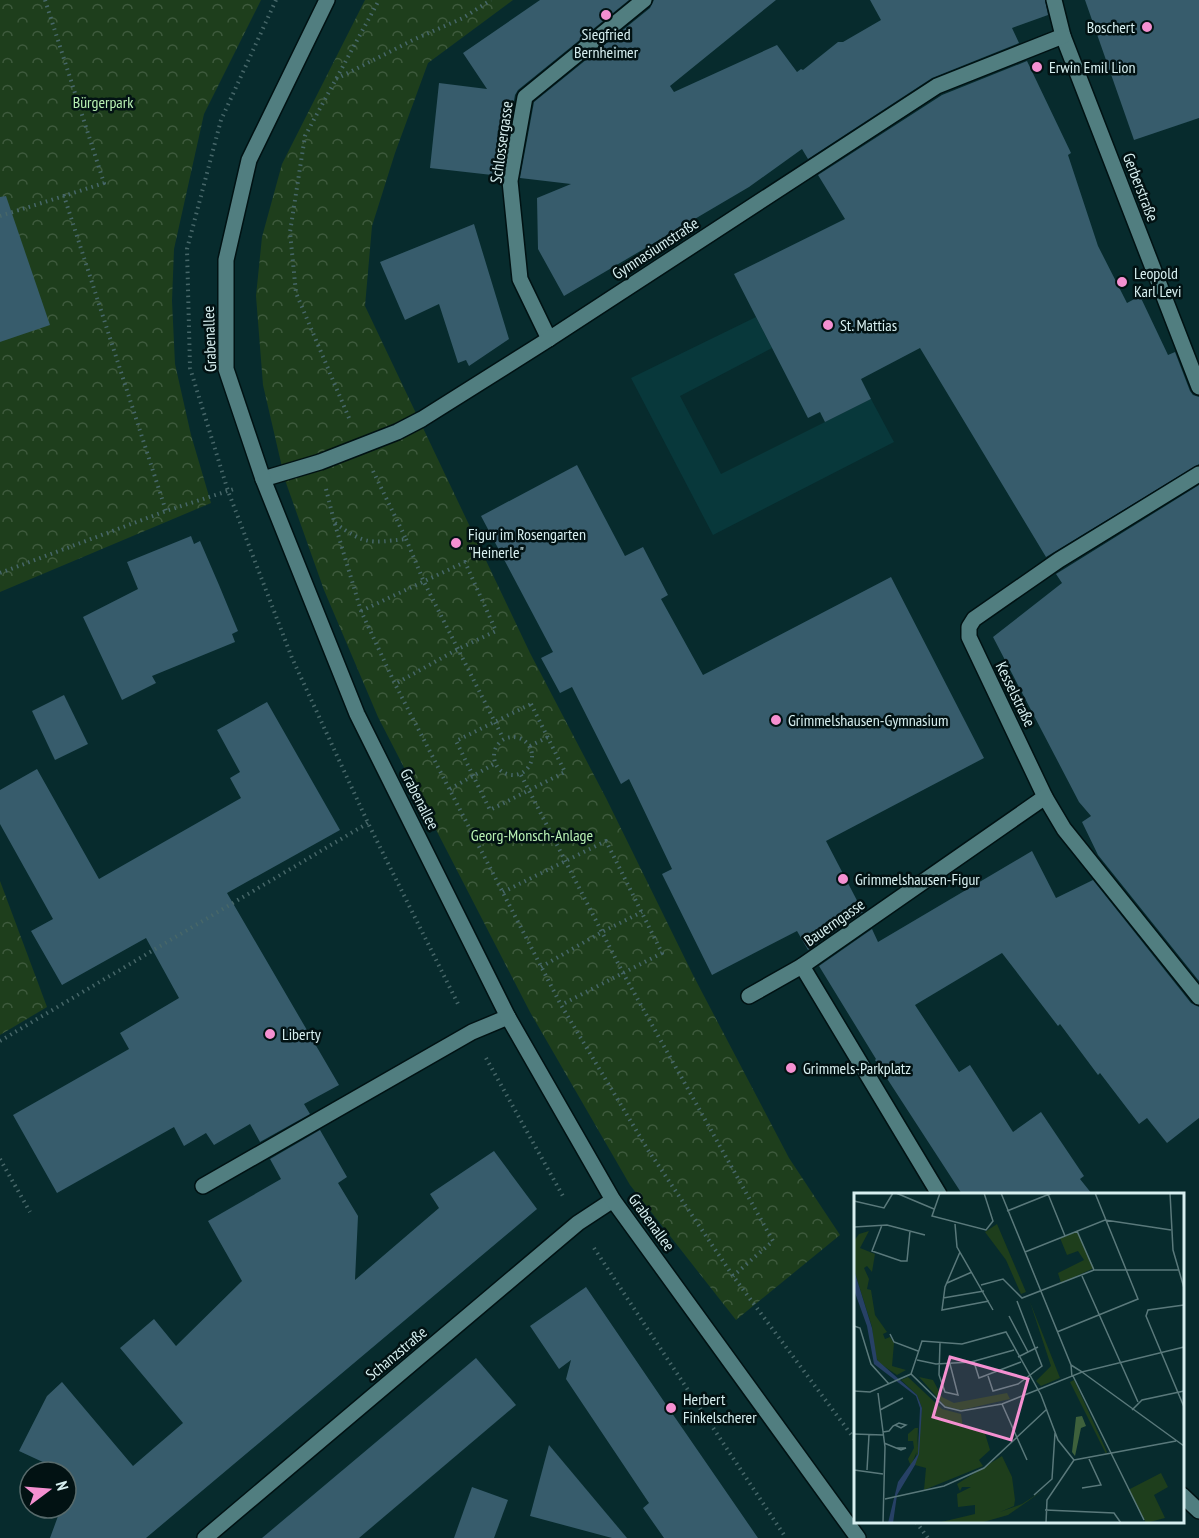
<svg xmlns="http://www.w3.org/2000/svg" width="1199" height="1538" viewBox="0 0 1199 1538" font-family="'PT Sans Narrow',sans-serif">
	<defs>
		<pattern id="park-crowns" width="20" height="18" patternUnits="userSpaceOnUse" patternTransform="scale(1.5)"><rect width="20" height="18" fill="#1e3e1c"/><path d="M2 6a3 3 0 1 1 6 0M12 15a3 3 0 1 1 6 0" fill="none" stroke="#3e5a3d"/></pattern>
	</defs>
	<rect width="100%" height="100%" fill="#072b2d"/>
	<polygon fill="#08383b" points="756,317 772,348 680,396 721,474 871,399 894,442 713,535 631,378"/>
	<g fill="url(#park-crowns)">
		<polygon points="0,0 261,0 204,114 174,249 172,301 175,364 191,435 211,503 0,592"/>
		<polygon points="365,0 513,0 428,63 395,153 372,226 365,306 530,653 606,798 693,975 789,1158 840,1235 736,1320 630,1185 530,1012 378,717 324,590 285,480 263,385 256,296 262,237 282,164"/>
		<polygon points="0,881 47,1007 0,1035"/>
	</g>
	<g fill="#375c6c">
		<polygon points="540,0 629,0 518,90 515,95 501,176 430,168 439,83 487,89 463,53"/>
		<polygon points="654,0 776,0 670,86 674,92 777,45 797,72 801,69 803,70 838,42 843,42 881,20 870,0 1045,0 1048,15 1012,28 1019,43 932,78 808,159 802,149 749,187 564,296 538,249 537,198 571,184 520,178 534,102 650,8"/>
		<polygon points="1085,0 1199,0 1199,118 1134,140"/>
		<polygon points="1027,61 1071,153 1068,155 1098,246 1127,303 1140,296 1168,355 1175,352 1190,391 1193,395 1199,397 1199,464 1046,557 920,348 861,379 871,399 825,422 820,412 808,418 734,274 845,219 818,175 942,95"/>
		<polygon points="6,196 50,325 0,342 0,197"/>
		<polygon points="474,224 509,339 469,366 466,360 458,363 439,304 405,320 380,262"/>
		<polygon points="577,465 625,556 643,547 668,595 661,599 703,675 891,577 984,758 826,841 863,912 808,950 797,931 712,975 662,874 672,869 629,779 621,784 572,687 560,693 541,658 553,652 481,516"/>
		<polygon points="1199,485 1199,981 1098,855 1082,822 1091,816 1079,802 993,637 1062,583 1056,574"/>
		<polygon points="191,536 194,544 200,541 219,585 238,631 232,634 235,642 152,676 156,683 122,700 83,617 138,589 127,562"/>
		<polygon points="64,695 88,744 55,760 32,711"/>
		<polygon points="267,702 340,830 227,893 339,1085 304,1104 310,1114 260,1142 250,1124 214,1145 206,1133 184,1146 174,1127 57,1193 13,1115 129,1049 120,1033 179,998 146,938 62,985 31,931 53,919 0,824 0,790 37,769 99,879 241,798 230,778 240,772 217,730"/>
		<polygon points="1032,851 1056,898 1093,880 1191,1003 1199,1007 1199,1118 1167,1143 1147,1118 1139,1124 1100,1073 1098,1075 1060,1024 1058,1026 1002,953 915,1005 959,1072 970,1065 1013,1132 1041,1112 1084,1176 1080,1179 1092,1194 962,1194 875,1060 876,1059 819,966 872,929 878,942"/>
		<polygon points="320,1130 347,1177 338,1183 358,1216 355,1280 439,1208 430,1194 494,1151 537,1209 146,1538 50,1538 61,1508 66,1508 66,1495 73,1476 19,1451 47,1396 62,1382 133,1466 183,1423 120,1348 154,1319 176,1346 242,1281 208,1221 281,1179 270,1159"/>
		<polygon points="586,1287 665,1403 758,1538 664,1538 643,1508 649,1503 566,1379 571,1360 559,1369 530,1326"/>
		<polygon points="476,1358 516,1405 359,1538 262,1538"/>
		<polygon points="549,1445 627,1538 612,1538 530,1516"/>
		<polygon points="472,1487 508,1500 494,1538 454,1538"/>
	</g>
	<g fill="none" stroke-linecap="round" stroke-linejoin="round">
		<g stroke="#001213" stroke-width="18">
			<g id="lane">
				<polyline points="749,996 802,966"/>
				<polyline points="203,1186 472,1032 508,1017"/>
			</g>
		</g>
		<g stroke="#001213" stroke-width="18">
			<g id="street">
				<polyline points="1054,0 1063,36 1199,387"/>
				<polyline points="549,339 520,279 510,181 525,97 644,0"/>
				<polyline points="1199,474 1059,560 974,619 969,627 969,637 1045,797 1064,829 1199,997"/>
				<polyline points="263,479 320,462 397,432 422,419 549,339 937,86 1063,36"/>
				<polyline points="939,1194 802,966 1045,797"/>
				<polyline points="1182,1495 1199,1511"/>
				<polyline points="205,1538 578,1223 613,1200"/>
			</g>
		</g>
		<g stroke="#001213" stroke-width="18">
			<polyline id="secondary" points="327,0 249,160 226,260 226,369 263,479 357,714 508,1017 613,1200 858,1538"/>
		</g>
		<g stroke="#476769" stroke-width="4" stroke-dasharray="1.5 4.5" stroke-linecap="butt">
			<polyline points="45,0 104,183 64,196"/>
			<polyline points="276,0 221,120 187,249 190,368 228,491 292,658 368,823 459,1006"/>
			<polyline points="336,79 415,39 463,18 491,0"/>
			<polyline points="0,216 64,196 166,511"/>
			<polyline points="349,418 296,293 290,232 305,136 379,0"/>
			<polyline points="326,489 334,521 361,611 395,684 561,1005 648,1150 733,1276 856,1441"/>
			<path d="M335,523C365,545 370,543 406,539L373,471"/>
			<polyline points="406,539 424,582 503,738"/>
			<polyline points="0,573 166,511 237,488"/>
			<polyline points="361,611 465,562 496,631 458,649 395,684"/>
			<polygon points="531,704 565,772 490,810 456,741"/>
			<circle cx="513" cy="756" r="19"/>
			<polyline points="530,746 548,737"/>
			<polyline points="521,775 623,973 773,1241 733,1276"/>
			<polyline points="450,789 494,764"/>
			<polyline points="503,892 606,841 662,953 561,1005"/>
			<polyline points="541,967 602,932 642,912"/>
			<polyline points="0,1041 368,823"/>
			<polyline points="486,1058 564,1198"/>
			<polyline points="0,1159 30,1212"/>
			<polyline points="594,1248 786,1538"/>
			<polyline points="916,1522 928,1538"/>
		</g>
		<use href="#lane" stroke="#517e80" stroke-width="15"/>
		<use href="#street" stroke="#517e80" stroke-width="15"/>
		<use href="#secondary" stroke="#517e80" stroke-width="15"/>
	</g>
	<g fill="#f590d1" stroke="#021213" stroke-width="2">
		<circle cx="606" cy="15" r="6"/>
		<circle cx="1147" cy="27" r="6"/>
		<circle cx="1037" cy="67" r="6"/>
		<circle cx="1122" cy="282" r="6"/>
		<circle cx="828" cy="325" r="6"/>
		<circle cx="456" cy="543" r="6"/>
		<circle cx="776" cy="720" r="6"/>
		<circle cx="843" cy="879" r="6"/>
		<circle cx="270" cy="1034" r="6"/>
		<circle cx="791" cy="1068" r="6"/>
		<circle cx="671" cy="1408" r="6"/>
	</g>
	<g text-anchor="middle" dominant-baseline="central" stroke-width="5" stroke-linejoin="round" paint-order="stroke">
		<g font-size="16" fill="#d7eff0" stroke="#021213" text-anchor="start">
			<text x="1135" y="27" text-anchor="end">Boschert</text>
			<text x="606" y="34" text-anchor="middle">Siegfried<tspan x="606" dy="18">Bernheimer</tspan></text>
			<text x="1049" y="67">Erwin Emil Lion</text>
			<text x="1134" y="273">Leopold<tspan x="1134" dy="18">Karl Levi</tspan></text>
			<text x="840" y="325">St. Mattias</text>
			<text x="468" y="534">Figur im Rosengarten<tspan x="468" dy="18">"Heinerle"</tspan></text>
			<text x="788" y="720">Grimmelshausen-Gymnasium</text>
			<text x="855" y="879">Grimmelshausen-Figur</text>
			<text x="282" y="1034">Liberty</text>
			<text x="803" y="1068">Grimmels-Parkplatz</text>
			<text x="683" y="1399">Herbert<tspan x="683" dy="18">Finkelscherer</tspan></text>
		</g>
		<g font-size="16" fill="#b8f1b3" stroke="#021213">
			<text x="103" y="102">Bürgerpark</text>
			<text x="532" y="835">Georg-Monsch-Anlage</text>
		</g>
		<g font-size="16" fill="#d7eff0" stroke="#021213">
			<text transform="translate(501 142) rotate(-82)">Schlossergasse</text>
			<text transform="translate(1141 187) rotate(69)">Gerberstraße</text>
			<text transform="translate(655 248) rotate(-33)">Gymnasiumstraße</text>
			<text transform="translate(209 339) rotate(-92)">Grabenallee</text>
			<text transform="translate(1016 694) rotate(64)">Kesselstraße</text>
			<text transform="translate(420 799) rotate(63)">Grabenallee</text>
			<text transform="translate(834 922) rotate(-35)">Bauerngasse</text>
			<text transform="translate(652 1222) rotate(54)">Grabenallee</text>
			<text transform="translate(396 1353) rotate(-40)">Schanzstraße</text>
		</g>
	</g>
	<g transform="translate(854 1193)">
		<rect width="330" height="330" fill="#072b2d"/>
		<path d="M220,187L253,259L252,261L216,189ZM148,263L158,284L161,307L160,313L146,319L168,311L191,296L154,322L126,330H83L121,321V312L104,314L103,301L117,294H108L106,298L103,291ZM307,280L314,294L300,302L311,325L292,330L274,297Z" fill="#1e3e1c"/>
		<path d="M228,223L232,233L227,235L221,263L218,259L222,224Z" fill="#3e613c"/>
		<path d="M143,31L172,99L167,101L152,67L131,39ZM15,38L6,55L21,61L18,79L13,73L10,75L15,86L13,96L17,97L21,122L33,139L29,141L31,146L36,144L40,150L38,173L52,177L43,182L25,170L20,160L18,134L0,77V48L5,41ZM223,39L240,75L207,90L204,80L230,67L224,58L213,62L206,45ZM176,109L206,185L187,193L182,188L197,173ZM54,184L88,216L107,221L109,235L130,237L136,257L125,267L129,273L70,297L72,275L61,272L68,215L63,202L47,187ZM65,184L79,187L88,204L100,210L153,200L156,206L107,217L91,213ZM61,235H64L63,258L57,273L54,266L60,255L59,248H54V241Z" fill="#1e3e1c"/>
		<path d="M0,77L18,135L23,167L63,202L68,215L65,261L61,272L43,302L39,330H34L44,289L64,261L66,215L62,203L20,171L13,133L0,97Z" fill="#274166"/>
		<path fill="none" stroke="#5a797b" stroke-width="1.5" d="M42,0L80,16M86,0L78,23L132,37L139,28L130,0M147,0L217,172L218,184M316,0L319,57L330,95M194,1L211,43M0,8L30,15L39,0M153,18L198,0M101,31L103,54L139,117M28,32L18,58L47,68H53L56,38M0,34L33,32L71,42M223,38L240,77M106,59L91,94L88,117L135,108M171,59L251,27L317,37M228,83L284,209M93,90L118,79M127,92L149,86L168,105L240,77H325M89,105L130,98M330,112L294,117L292,123L330,214M155,123L174,159M0,133L6,135L17,171L35,191M203,139L284,106L241,0M36,141L40,149L64,158M86,150L85,182L91,199L104,202L96,171M164,164L184,154M63,167L82,171L117,169L160,157M120,169L125,185L167,169M217,172L228,179L330,154M57,181L68,148L108,151L152,139L187,202L204,247L220,267L193,307L192,330M134,183L139,198L164,191L188,173L163,108M219,183L290,327M0,198L16,199L57,181L91,214L107,218L148,211L228,179L330,253M24,200L31,254L29,330M148,211L173,267M26,217L49,205M278,217L288,207L330,198M29,239L35,238L39,233L45,230L52,232L47,235L41,232M0,241L29,242M30,250L47,257L52,255H42M220,267L322,248M0,277L29,281M13,277L15,242M228,295L247,292L235,266M180,302L198,286L201,240M31,306L90,293L130,275L193,216M191,317L260,320L267,330"/>
		<path fill="#f590d1" fill-opacity="0.15" stroke="#f590d1" stroke-width="3" d="M96,164L174,186L157,247L79,224Z"/>
		<rect width="330" height="330" fill="none" stroke="#d7eff0" stroke-width="3"/>
	</g>
	<g transform="translate(48 1490) rotate(74)"><circle r="28" fill="#021213" stroke="#576a6b" stroke-width="1.5"/>
	<path d="M0-4.5L10 22L0 15L-10 22Z" fill="#f590d1"/>
	<text y="-9" font-size="16" font-weight="bold" text-anchor="middle" fill="#d7eff0">N</text>
	</g>
</svg>
